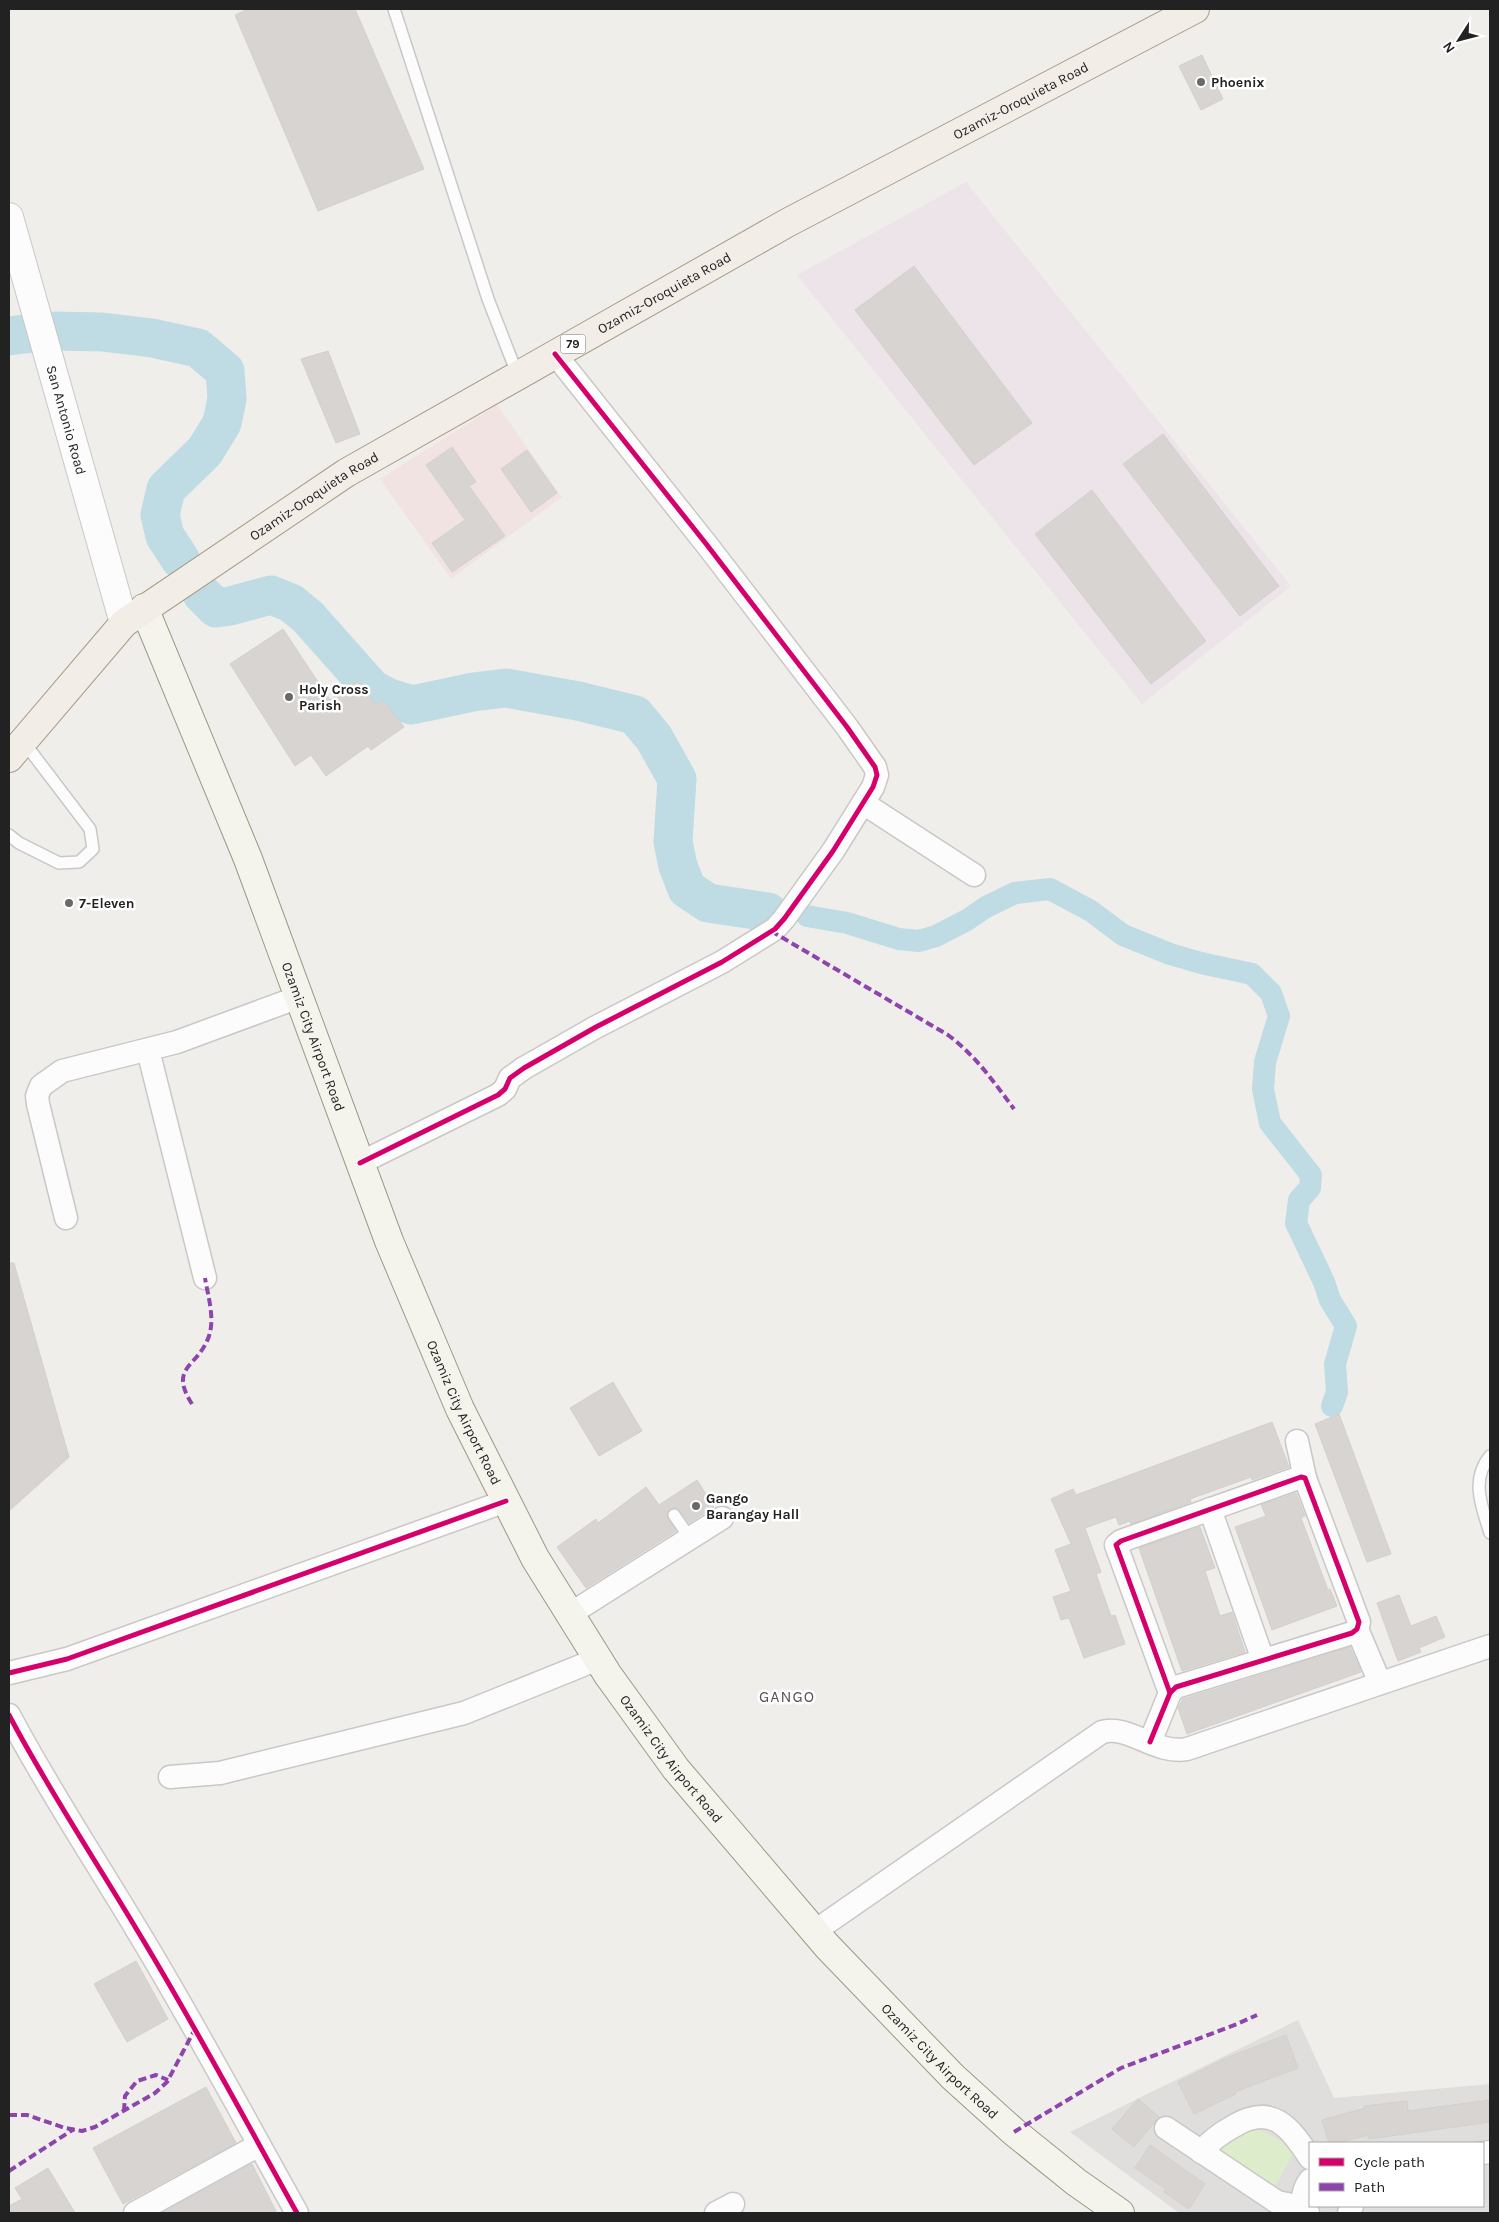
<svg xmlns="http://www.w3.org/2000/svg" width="1499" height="2222" viewBox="0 0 1499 2222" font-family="Karla,sans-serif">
	<rect width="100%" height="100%" fill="#f0eeeb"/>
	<path fill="#dfdedc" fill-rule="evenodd" d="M1298,2020L1334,2098L1490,2084V2213H1179L1070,2132ZM1310,2143H1483V2206H1310Z"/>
	<polygon fill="#f1e3e1" points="497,405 562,497 451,579 380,479"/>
	<polygon fill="#ede4e9" points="966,182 1291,586 1142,704 797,275"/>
	<polygon fill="#ddeccb" points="1256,2128 1286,2143 1293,2154 1277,2183 1271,2188 1222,2153 1221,2148 1226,2144"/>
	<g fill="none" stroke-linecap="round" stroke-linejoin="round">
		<polyline stroke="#bfdbe3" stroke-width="22" points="807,916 847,923 899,939 919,941 936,936 967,920 986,907 1015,893 1050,889 1091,911 1123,935 1170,954 1201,963 1252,974 1271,993 1279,1016 1265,1062 1263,1089 1270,1123 1311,1175 1310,1188 1299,1200 1296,1223 1324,1282 1330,1300 1346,1326 1335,1364 1337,1392 1332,1406"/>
		<g stroke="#bfdbe3" stroke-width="39">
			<polyline points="56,331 102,332 152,338 198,348 225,371 227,399 222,423 205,451 166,489 160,515 165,536 180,559"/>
			<polyline points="9,336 32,333"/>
			<polyline points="202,594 216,608 230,606 271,595 291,603 308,617 372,689 389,698 412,705 473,692 506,688 578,701 635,715 654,738 677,779 673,842 678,866 687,889 708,903 768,912"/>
		</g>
	</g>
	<g fill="#d7d4d2" stroke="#d3d0cc">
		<polygon points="248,9 355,9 424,169 318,211 235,15"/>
		<polygon points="1202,55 1223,99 1201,110 1179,66"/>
		<polygon points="914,266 1032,423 974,465 855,310"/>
		<polygon points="328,351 360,434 336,443 301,359"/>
		<polygon points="1163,434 1279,586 1240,616 1123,464"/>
		<polygon points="452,447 476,482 469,486 505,536 452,572 432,543 465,520 426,465"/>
		<polygon points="527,450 557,493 531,512 501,469"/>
		<polygon points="1092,490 1206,641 1151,684 1035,534"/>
		<polygon points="283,629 330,700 358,680 376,705 383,700 404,727 371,750 368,746 326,776 311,755 295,766 230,664"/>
		<polygon points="9,1263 14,1263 69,1457 9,1511"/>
		<polygon points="613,1382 642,1431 599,1456 570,1408"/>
		<polygon points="1339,1414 1391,1554 1367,1562 1315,1424"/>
		<polygon points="1272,1422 1289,1467 1252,1480 1251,1477 1190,1499 1191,1502 1131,1524 1130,1521 1119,1525 1116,1517 1085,1528 1101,1572 1096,1574 1111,1616 1115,1615 1125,1644 1084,1658 1069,1618 1061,1620 1053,1597 1071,1591 1055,1550 1071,1544 1051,1499 1073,1489 1076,1495"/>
		<polygon points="697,1480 714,1507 689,1523 678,1508 670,1509 667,1516 676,1531 586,1588 557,1547 596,1519 598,1523 646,1487 659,1505"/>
		<polygon points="1296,1493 1305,1516 1301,1518 1328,1590 1330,1589 1337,1606 1272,1630 1235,1527 1266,1516 1261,1505"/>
		<polygon points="1200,1527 1215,1568 1205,1571 1220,1616 1232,1612 1245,1652 1182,1671 1139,1548"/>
		<polygon points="1399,1595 1411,1626 1436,1616 1445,1637 1419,1648 1421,1652 1398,1661 1377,1603"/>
		<polygon points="1350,1647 1361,1672 1187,1734 1178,1708 1183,1699"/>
		<polygon points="136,1961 168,2019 127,2042 94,1984"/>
		<polygon points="1286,2035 1298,2068 1235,2092 1236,2094 1194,2114 1178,2082 1226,2058"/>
		<polygon points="206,2087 236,2143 123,2204 93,2148"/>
		<polygon points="1138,2099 1159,2117 1134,2147 1112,2129"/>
		<polygon points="1490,2100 1490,2122 1369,2139 1368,2135 1337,2143 1329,2143 1322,2120 1365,2108 1364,2106 1407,2101 1408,2111"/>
		<polygon points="1150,2145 1205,2184 1189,2209 1164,2192 1166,2189 1135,2168"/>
		<polygon points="252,2164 277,2213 162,2213"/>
		<polygon points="48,2168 75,2213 9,2213 9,2206 22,2199 15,2188"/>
	</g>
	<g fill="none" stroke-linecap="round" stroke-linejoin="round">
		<g stroke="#c9c8c7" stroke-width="14">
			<g id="service">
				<polyline points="394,9 488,299 518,376"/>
				<polyline points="9,835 19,843 59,863 79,862 93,849 90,829 23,741"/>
				<path d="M1490,1456C1470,1480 1482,1507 1490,1533"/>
				<polyline points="674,1515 690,1538"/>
			</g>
		</g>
		<g stroke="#c9c8c7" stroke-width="25">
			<g id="minor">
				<polyline points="863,803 974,875"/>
				<polyline points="148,1050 205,1278"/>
				<polyline points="360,1163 498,1095 505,1089 510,1078 524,1068 596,1027 722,962 775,929 784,919 833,851 873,787 877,775 875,767 847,727 707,545 555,354"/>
				<polyline points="66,1218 38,1104 37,1096 41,1086 62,1071 177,1042 299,997"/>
				<polyline points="1297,1441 1305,1478"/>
				<polyline points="1210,1509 1263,1660"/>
				<polyline points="570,1614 722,1518"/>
				<polyline points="1357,1629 1380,1683"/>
				<polyline points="9,1673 67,1659 506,1501"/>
				<path d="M9,1715C48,1789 94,1858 137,1930C193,2022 244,2118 297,2213"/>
				<polyline points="1150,1742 1170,1693 1176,1687 1352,1633 1357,1629 1359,1622 1305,1478 1301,1477 1121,1541 1116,1545 1170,1693"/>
				<polyline points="170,1777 220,1773 464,1713 598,1659"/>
				<path d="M815,1931L1102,1732C1128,1724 1156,1755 1187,1749L1490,1646"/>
				<polyline points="1166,2128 1277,2202 1292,2205 1303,2204"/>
				<path d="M1201,2152C1211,2140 1221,2133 1234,2126C1272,2103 1290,2127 1310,2158"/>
				<polyline points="1483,2153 1490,2152"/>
				<polyline points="135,2213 259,2145"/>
				<polyline points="716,2213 733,2204"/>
				<path d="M1308,2213C1301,2202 1302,2191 1310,2180"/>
				<polyline points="1349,2213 1352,2206"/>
			</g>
		</g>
		<g stroke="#c9c8c7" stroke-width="30">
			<g id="tertiary">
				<path id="s1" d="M9,217L124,623"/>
			</g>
		</g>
		<g stroke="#999a82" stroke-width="30">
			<g id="secondary">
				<path id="s2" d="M144,608L248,859L389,1241L460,1409L535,1558L608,1675L676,1769L827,1946L953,2077L1014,2132L1076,2182L1120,2213"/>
			</g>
		</g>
		<g stroke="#a79c86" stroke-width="30">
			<g id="primary">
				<path id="s3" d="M9,758L124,623L346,473L787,223L1195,9"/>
			</g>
		</g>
		<use href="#service" stroke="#fdfcfc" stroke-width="11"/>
		<use href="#minor" stroke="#fdfcfc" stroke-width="22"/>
		<use href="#tertiary" stroke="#fdfcfc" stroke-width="28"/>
		<use href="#secondary" stroke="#f4f4ed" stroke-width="28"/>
		<use href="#primary" stroke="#f3ede7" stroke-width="28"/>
		<g stroke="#8e44ad" stroke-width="4" stroke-dasharray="8 4" stroke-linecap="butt">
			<path d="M771,931L948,1035C975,1055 994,1082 1014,1109"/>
			<path d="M192,1404C168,1366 198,1368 209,1336C215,1318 208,1296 205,1278"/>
			<polyline points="124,2111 125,2096 137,2081 156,2075 168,2080"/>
			<polyline points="9,2115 27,2115 65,2128 82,2131 95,2127 155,2093 167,2082 195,2029"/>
			<polyline points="1014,2132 1121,2068 1237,2024 1257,2015"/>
			<polyline points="9,2171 74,2129"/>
		</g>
		<g stroke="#fff" stroke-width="8">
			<g id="cycleway">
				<polyline points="360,1163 498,1095 505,1089 510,1078 524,1068 596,1027 722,962 775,929 784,919 833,851 873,787 877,775 875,767 847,727 707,545 555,354"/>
				<polyline points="9,1673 67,1659 506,1501"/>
				<path d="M9,1715C48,1789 94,1858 137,1930C193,2022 244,2118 297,2213"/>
				<polyline points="1150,1742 1170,1693 1176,1687 1352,1633 1357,1629 1359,1622 1305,1478 1301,1477 1121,1541 1116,1545 1170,1693"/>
			</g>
		</g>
		<use href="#cycleway" stroke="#d6006c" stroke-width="5"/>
	</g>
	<g fill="#6a6968" stroke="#fff" stroke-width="2">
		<circle cx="1201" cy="82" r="5"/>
		<circle cx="289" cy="697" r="5"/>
		<circle cx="69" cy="903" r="5"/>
		<circle cx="696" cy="1506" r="5"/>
	</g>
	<g text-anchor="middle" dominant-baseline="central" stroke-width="5" stroke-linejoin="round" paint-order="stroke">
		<rect fill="#fff" stroke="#646464" stroke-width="1" x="560.5" y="334.5" width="25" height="19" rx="4"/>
		<g font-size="12" font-weight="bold" fill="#222">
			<text x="573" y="344">79</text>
		</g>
		<g font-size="14" font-weight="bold" fill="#222" stroke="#fff" text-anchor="start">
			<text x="1211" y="82">Phoenix</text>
			<text x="299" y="689">Holy Cross<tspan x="299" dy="16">Parish</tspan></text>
			<text x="79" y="903">7-Eleven</text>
			<text x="706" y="1498">Gango<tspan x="706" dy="16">Barangay Hall</tspan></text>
		</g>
		<g font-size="14" fill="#222" stroke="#fff">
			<text stroke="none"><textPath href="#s3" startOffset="1216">Ozamiz-Oroquieta Road</textPath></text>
			<text stroke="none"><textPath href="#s3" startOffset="811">Ozamiz-Oroquieta Road</textPath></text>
			<text stroke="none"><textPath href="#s1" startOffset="211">San Antonio Road</textPath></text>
			<text stroke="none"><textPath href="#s3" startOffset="406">Ozamiz-Oroquieta Road</textPath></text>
			<text stroke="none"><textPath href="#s2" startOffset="461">Ozamiz City Airport Road</textPath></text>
			<text stroke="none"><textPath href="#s2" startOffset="866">Ozamiz City Airport Road</textPath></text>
			<text stroke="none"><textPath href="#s2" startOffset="1271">Ozamiz City Airport Road</textPath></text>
			<text stroke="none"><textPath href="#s2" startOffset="1676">Ozamiz City Airport Road</textPath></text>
		</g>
		<g font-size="16" letter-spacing="1" fill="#555" stroke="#fff">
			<text x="787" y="1696">GANGO</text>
		</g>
	</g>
	<rect width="1499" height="2222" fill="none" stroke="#222222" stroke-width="20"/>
	<rect x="1309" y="2142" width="175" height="65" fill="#ffffff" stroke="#a7a7a7"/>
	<rect x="1319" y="2158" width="25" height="8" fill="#d6006c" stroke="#a7a7a7"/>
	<text x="1354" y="2167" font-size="15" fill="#222222">Cycle path</text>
	<rect x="1319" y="2183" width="25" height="8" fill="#8e44ad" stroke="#a7a7a7"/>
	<text x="1354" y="2192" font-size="15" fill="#222222">Path</text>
	<g transform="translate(1459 40) rotate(234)" stroke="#ffffff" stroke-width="4" paint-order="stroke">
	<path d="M0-4L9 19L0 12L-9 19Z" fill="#222222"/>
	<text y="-8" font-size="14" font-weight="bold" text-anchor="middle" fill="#222222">N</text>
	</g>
</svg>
